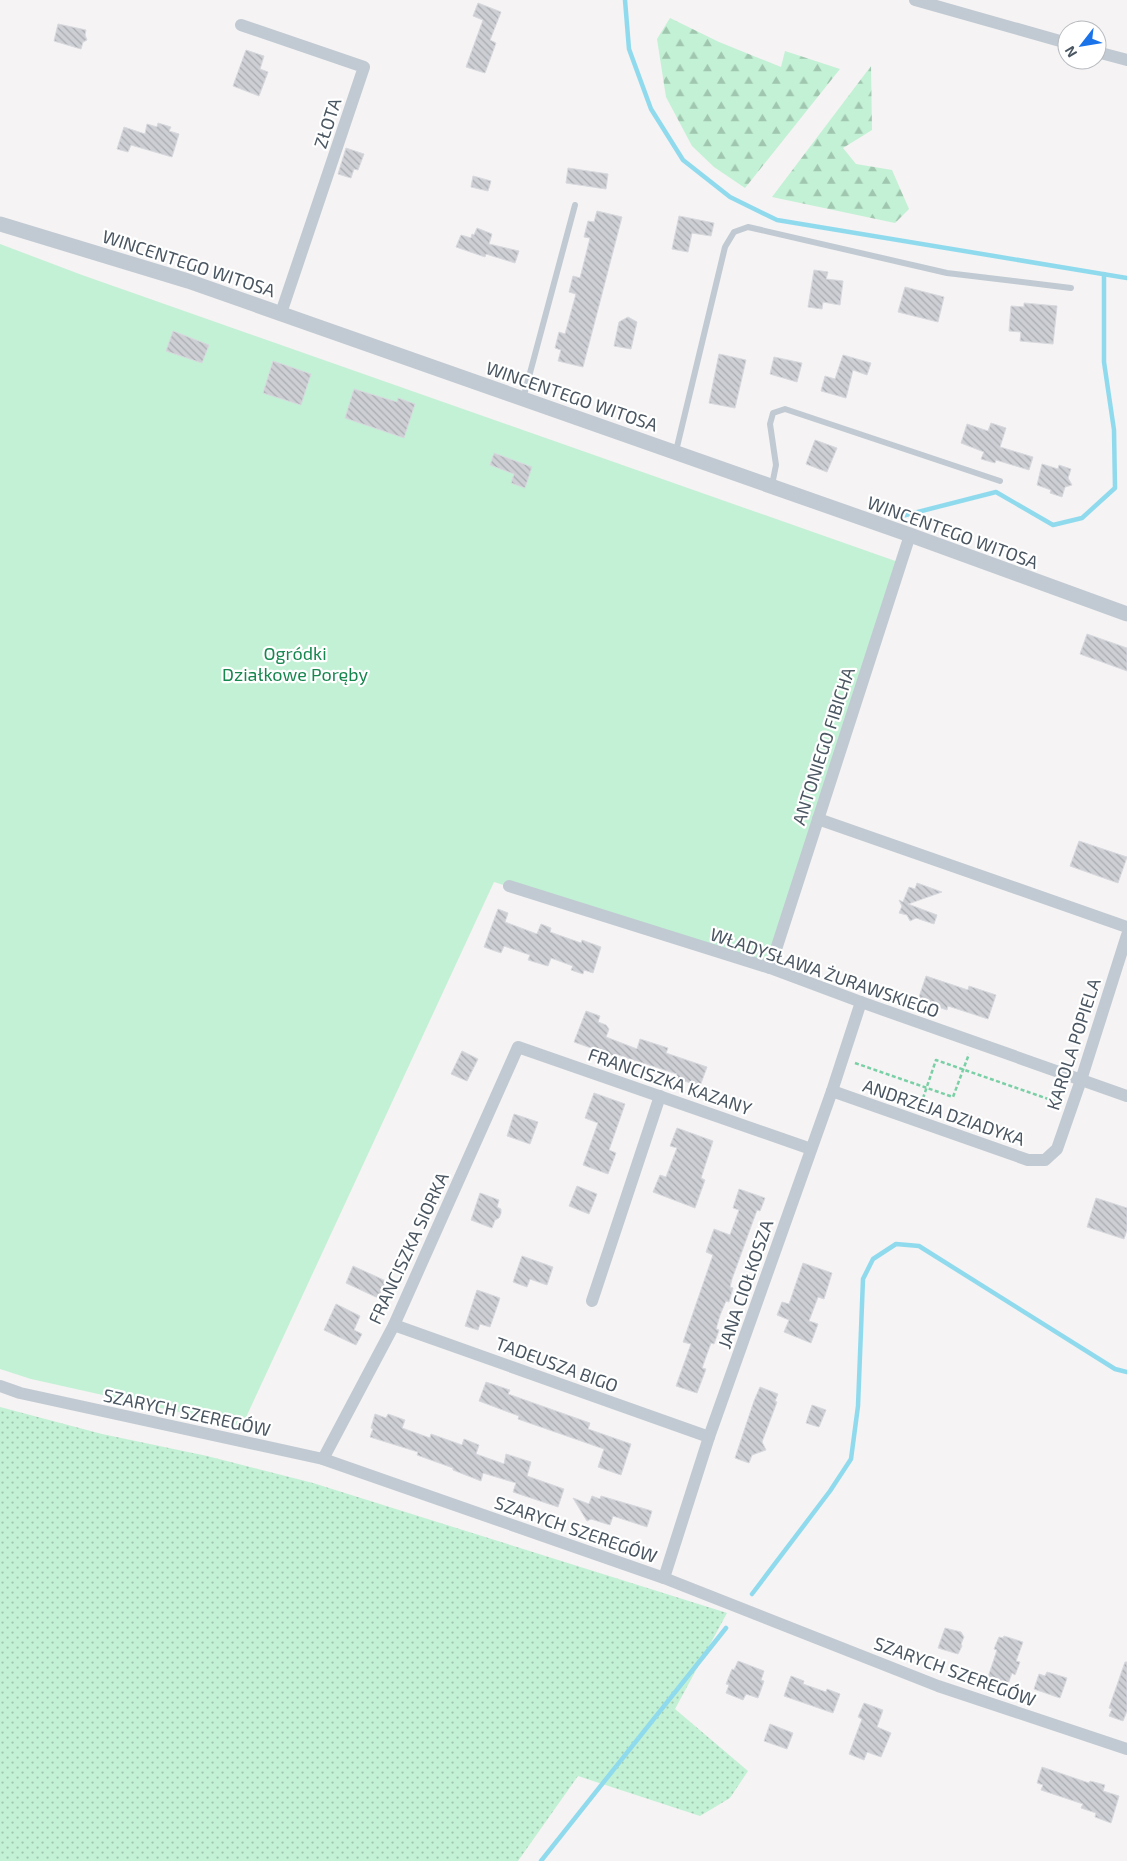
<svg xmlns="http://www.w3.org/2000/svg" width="1127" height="1861" viewBox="0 0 1127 1861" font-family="'Exo 2',sans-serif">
	<defs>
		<pattern id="grass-dots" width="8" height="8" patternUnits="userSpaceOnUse" patternTransform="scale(1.25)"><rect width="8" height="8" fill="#c3f1d5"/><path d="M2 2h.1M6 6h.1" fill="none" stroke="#a0c6b0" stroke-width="1.8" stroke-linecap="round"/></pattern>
		<pattern id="forest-firs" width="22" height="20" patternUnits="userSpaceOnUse" patternTransform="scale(1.25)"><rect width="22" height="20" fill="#c3f1d5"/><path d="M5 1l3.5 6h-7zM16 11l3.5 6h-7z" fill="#a0c6b0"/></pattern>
		<pattern id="building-back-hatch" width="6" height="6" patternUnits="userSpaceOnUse" patternTransform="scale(1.25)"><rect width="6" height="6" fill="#cdcfd5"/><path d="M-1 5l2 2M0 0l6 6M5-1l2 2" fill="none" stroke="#a8abb0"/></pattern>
	</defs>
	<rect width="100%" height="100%" fill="#f5f3f3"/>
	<polygon fill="url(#grass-dots)" points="0,1407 102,1434 207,1456 313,1483 727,1613 675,1709 748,1771 730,1798 700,1816 578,1776 518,1861 0,1861"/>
	<g fill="url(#forest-firs)">
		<polygon points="670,18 719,42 781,67 785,51 840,69 745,188 714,167 692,146 666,97 657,39"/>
		<polygon points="871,66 872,130 843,148 856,164 892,170 909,209 895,223 772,197"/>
	</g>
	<polygon fill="#c3f1d5" points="0,244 82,275 901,563 770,968 494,882 242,1426 31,1379 0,1369"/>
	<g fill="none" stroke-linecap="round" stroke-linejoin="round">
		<g stroke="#90daee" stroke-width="4.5">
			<polyline points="625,0 629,49 651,109 683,160 730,197 777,220 1127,278"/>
			<polyline points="898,517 996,492 1053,525 1082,518 1115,488 1114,430 1104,362 1104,274"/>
			<polyline points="752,1594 830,1491 851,1459 858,1406 863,1279 873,1259 896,1244 919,1246 1115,1369 1127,1372"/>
			<polyline points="541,1861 726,1628"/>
		</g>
	</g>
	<g fill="url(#building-back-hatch)" stroke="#d7d9de">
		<polygon points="478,3 501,12 490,40 496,43 485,73 466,67 483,20 473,16"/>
		<polygon points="58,24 86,30 85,35 87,40 83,42 81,49 54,41"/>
		<polygon points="246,50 264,56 260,69 268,72 259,96 233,86"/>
		<polygon points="158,123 171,127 169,131 179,134 172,157 131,145 128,152 117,149 124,127 145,134 147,124 157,127"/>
		<polygon points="346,148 364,154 358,170 354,169 351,178 338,174"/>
		<polygon points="568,168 608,174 606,189 566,183"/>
		<polygon points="473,176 491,181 488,191 471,187"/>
		<polygon points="597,211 622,217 583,367 558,361 561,350 555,348 559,332 565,334 576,294 569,292 573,276 580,278 590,238 584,237 588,221 594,222"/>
		<polygon points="679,216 714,223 711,236 692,233 688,252 672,249"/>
		<polygon points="477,228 492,234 489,244 519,251 515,263 486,254 485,257 456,247 461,235 471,238 472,234 474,235"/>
		<polygon points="814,270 828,272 826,279 843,281 840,305 823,302 822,309 808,307"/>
		<polygon points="905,287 944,297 938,322 898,312"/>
		<polygon points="1024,303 1057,306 1053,344 1020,341 1021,332 1009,331 1011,306 1024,307"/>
		<polygon points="628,317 637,322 631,349 614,346 619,322"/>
		<polygon points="173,331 209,345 202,363 166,351"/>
		<polygon points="719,354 746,360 735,408 709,403"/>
		<polygon points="843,355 871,363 867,375 853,370 846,398 821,391 825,376 835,379"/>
		<polygon points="774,357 802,363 797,382 770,374"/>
		<polygon points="273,361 311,374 301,405 263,393"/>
		<polygon points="354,389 397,402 398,398 415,404 404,438 345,418"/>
		<polygon points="991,423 1006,428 1000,447 1033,457 1029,470 996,460 995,463 981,459 984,452 961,443 967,424 988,431"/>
		<polygon points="815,440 837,448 827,472 806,464"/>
		<polygon points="494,453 532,467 525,488 511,483 514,474 490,465"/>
		<polygon points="1042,464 1058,469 1059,465 1071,469 1068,478 1072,485 1065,487 1062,497 1050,493 1051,490 1037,485"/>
		<polygon points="1087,634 1127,648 1127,671 1080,654"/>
		<polygon points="1079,841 1127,857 1118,883 1070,866"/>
		<polygon points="917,883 942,892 908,904 937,915 934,924 916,918 910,921 907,915 899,913 902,906 899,900 903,902 909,887 915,889"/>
		<polygon points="498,909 508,913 505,922 537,934 541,924 551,928 550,932 581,943 582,940 601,947 593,973 584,970 583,974 571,970 573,966 551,958 548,966 528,960 530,955 504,946 501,953 484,947"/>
		<polygon points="926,976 968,990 969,986 996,995 988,1019 948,1006 947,1010 918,1000"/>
		<polygon points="586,1011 600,1016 598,1022 606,1025 609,1029 606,1037 637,1049 640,1039 668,1048 666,1053 707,1067 700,1086 675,1078 677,1074 615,1054 614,1056 574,1042"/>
		<polygon points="462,1051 478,1059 467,1081 451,1074"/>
		<polygon points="594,1093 625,1104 609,1150 616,1153 608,1174 583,1165 598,1123 585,1118"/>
		<polygon points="514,1114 538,1122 530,1144 507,1136"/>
		<polygon points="677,1128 713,1141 701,1178 705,1180 695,1208 653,1192 660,1175 666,1177 677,1148 670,1146"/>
		<polygon points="577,1186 597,1194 589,1214 569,1206"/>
		<polygon points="739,1189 765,1198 760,1211 757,1210 732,1279 730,1287 733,1288 729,1302 726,1301 720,1315 716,1329 719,1330 714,1344 711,1343 702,1368 706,1369 697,1393 676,1386 691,1344 683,1342 713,1255 706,1252 714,1229 730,1235 739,1210 733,1208"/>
		<polygon points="480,1193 499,1200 497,1207 501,1209 501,1213 499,1218 495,1220 492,1228 471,1220"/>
		<polygon points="1096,1198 1127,1208 1127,1230 1124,1239 1087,1227"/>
		<polygon points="522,1256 553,1267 547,1285 530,1279 527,1287 513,1282"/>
		<polygon points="803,1263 832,1273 824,1299 818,1297 809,1321 818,1324 811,1343 784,1332 789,1320 777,1315 782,1302 789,1304"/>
		<polygon points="353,1266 386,1281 378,1298 346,1283"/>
		<polygon points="477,1290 500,1298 490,1327 480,1324 478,1330 465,1326"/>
		<polygon points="336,1304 360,1316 354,1330 362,1334 356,1345 324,1330"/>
		<polygon points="486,1382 510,1390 508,1394 590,1423 588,1429 631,1444 621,1475 598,1467 604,1449 518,1419 519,1416 479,1401"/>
		<polygon points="760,1387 778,1394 775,1401 777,1402 762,1442 766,1450 752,1455 749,1463 735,1458 754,1401"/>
		<polygon points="812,1405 826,1410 819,1427 806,1423"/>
		<polygon points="375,1414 386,1418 388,1414 405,1420 402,1428 430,1438 431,1434 462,1445 464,1439 479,1445 476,1454 504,1464 506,1454 531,1462 527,1476 564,1489 558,1507 513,1492 516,1483 483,1473 481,1481 453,1470 453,1468 417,1455 418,1452 370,1437 373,1429 371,1428"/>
		<polygon points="592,1496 600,1499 601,1496 652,1511 647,1527 613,1516 610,1525 591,1519 587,1521 573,1498 589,1504"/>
		<polygon points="945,1628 961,1632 964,1637 961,1644 962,1646 958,1654 938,1648"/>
		<polygon points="1004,1636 1023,1642 1016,1661 1020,1662 1015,1675 1012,1673 1008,1684 988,1677 997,1650 994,1649 999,1637 1003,1638"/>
		<polygon points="738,1661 764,1671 761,1680 764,1681 758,1698 746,1694 743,1700 726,1693 729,1685 726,1684 732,1669 734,1670"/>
		<polygon points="1125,1662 1127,1662 1127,1711 1123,1721 1109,1716 1112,1709 1109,1708"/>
		<polygon points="1047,1672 1067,1678 1060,1698 1034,1689 1039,1674 1045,1676"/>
		<polygon points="791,1676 804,1681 803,1684 826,1692 827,1689 840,1694 833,1713 784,1696"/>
		<polygon points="864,1703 883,1710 877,1727 891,1733 881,1757 867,1752 864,1760 849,1754 862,1719 858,1717"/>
		<polygon points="770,1724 793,1733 787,1749 764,1741"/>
		<polygon points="1042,1767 1089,1783 1090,1781 1105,1785 1103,1791 1119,1796 1111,1823 1095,1817 1096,1813 1081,1808 1083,1804 1041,1790 1043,1785 1037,1783"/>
	</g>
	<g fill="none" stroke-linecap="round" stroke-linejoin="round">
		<g stroke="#7ad0a6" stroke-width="2.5" stroke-dasharray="4 2.5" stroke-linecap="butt">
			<polyline points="855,1063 953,1097 969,1054"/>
			<polyline points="935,1113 936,1109 921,1104 936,1060 1054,1101 1061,1100"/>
		</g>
		<g stroke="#c1cad2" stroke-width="6">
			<polyline points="523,399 575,205"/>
			<polyline points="676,451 725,247 734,232 748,227 947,273 1071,288"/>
			<polyline points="772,485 776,465 770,424 773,413 785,409 1000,481"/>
		</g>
		<g stroke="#c1cad2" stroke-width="12">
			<polyline points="915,0 1067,43"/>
			<polyline points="241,25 364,67 281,313"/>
			<polyline points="1097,52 1127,60"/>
			<polyline points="818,819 1127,927"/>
			<polyline points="509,886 770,968 861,1002 1127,1096"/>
			<polyline points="770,968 910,535"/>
			<polyline points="832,1091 1028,1160 1045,1160 1057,1149 1081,1080 1127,935"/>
			<polyline points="592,1301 660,1096"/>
			<polyline points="394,1325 709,1437"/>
			<polyline points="0,1386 20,1393 323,1459 664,1578 938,1686 1127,1749"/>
			<polyline points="323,1459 394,1325 518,1047 811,1149"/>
			<polyline points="664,1578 709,1437 832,1091 861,1002"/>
		</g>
		<polyline stroke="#c1cad2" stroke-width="15" points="0,224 188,281 910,535 1127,614"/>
	</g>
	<g text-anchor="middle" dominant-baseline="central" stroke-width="4.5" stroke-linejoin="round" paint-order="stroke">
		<g font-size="18" fill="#4a5661" stroke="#fff">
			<text transform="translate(327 123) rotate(-72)">ZŁOTA</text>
			<text transform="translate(189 263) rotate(18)">WINCENTEGO WITOSA</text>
			<text transform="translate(572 396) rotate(19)">WINCENTEGO WITOSA</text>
			<text transform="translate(953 532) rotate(20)">WINCENTEGO WITOSA</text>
			<text transform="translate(823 746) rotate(-72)">ANTONIEGO FIBICHA</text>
			<text transform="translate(825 972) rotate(19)">WŁADYSŁAWA ŻURAWSKIEGO</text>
			<text transform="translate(1073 1044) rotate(-72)">KAROLA POPIELA</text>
			<text transform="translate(670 1081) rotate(19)">FRANCISZKA KAZANY</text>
			<text transform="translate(944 1112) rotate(19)">ANDRZEJA DZIADYKA</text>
			<text transform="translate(408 1248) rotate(-65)">FRANCISZKA SIORKA</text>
			<text transform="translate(745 1284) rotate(-71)">JANA CIOŁKOSZA</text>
			<text transform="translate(557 1364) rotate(20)">TADEUSZA BIGO</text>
			<text transform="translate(187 1412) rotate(12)">SZARYCH SZEREGÓW</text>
			<text transform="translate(576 1529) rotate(19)">SZARYCH SZEREGÓW</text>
			<text transform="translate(955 1671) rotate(20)">SZARYCH SZEREGÓW</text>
		</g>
		<g font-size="18" fill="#17864f" stroke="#fff">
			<text x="295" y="653">Ogródki<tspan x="295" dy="21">Działkowe Poręby</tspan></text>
		</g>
	</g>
	<g transform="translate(1082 45) rotate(239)"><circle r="24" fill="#ffffff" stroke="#b7bbc0"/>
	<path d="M0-4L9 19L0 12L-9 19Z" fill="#1a73e8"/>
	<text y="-8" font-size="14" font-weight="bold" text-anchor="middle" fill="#4a5661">N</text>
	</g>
</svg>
